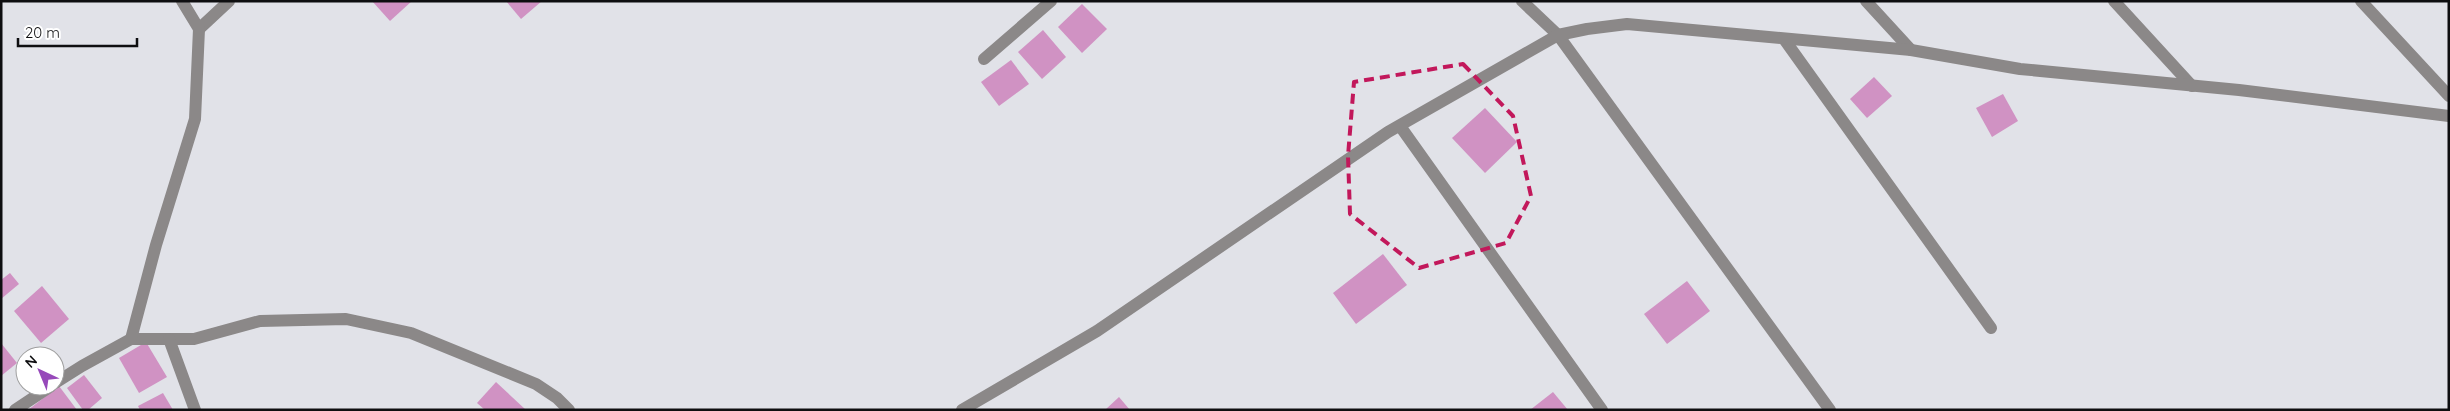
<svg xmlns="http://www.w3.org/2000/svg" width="2450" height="411" viewBox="0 0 2450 411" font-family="Quicksand,sans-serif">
	<rect width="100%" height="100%" fill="#e1e2e8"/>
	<g fill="#d092c3">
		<polygon points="372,1 412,1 390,21"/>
		<polygon points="506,1 542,1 521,19"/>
		<polygon points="1082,4 1107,29 1082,53 1058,27"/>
		<polygon points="1043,30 1066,57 1042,79 1018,52"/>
		<polygon points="1011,60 1029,84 999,106 981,82"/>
		<polygon points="1874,77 1892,96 1867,118 1850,99"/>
		<polygon points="2003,94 2018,121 1992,137 1976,108"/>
		<polygon points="1485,108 1517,142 1485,173 1452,138"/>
		<polygon points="1383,254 1407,285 1356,324 1333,293"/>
		<polygon points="10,273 19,284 1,299 1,280"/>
		<polygon points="1687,281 1710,311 1667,344 1644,314"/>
		<polygon points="42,286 69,319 41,343 14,311"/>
		<polygon points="146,342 167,377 139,393 119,358"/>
		<polygon points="1,343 17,363 1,376"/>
		<polygon points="84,375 102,398 88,410 83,410 67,388"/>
		<polygon points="496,382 526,410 485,410 477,403"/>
		<polygon points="59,386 77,410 28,410"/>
		<polygon points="1553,392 1568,410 1530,410"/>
		<polygon points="163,393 173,410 140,410 138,406"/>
		<polygon points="1119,397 1130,410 1105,410"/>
	</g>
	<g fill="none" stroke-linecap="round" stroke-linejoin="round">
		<g stroke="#8b8888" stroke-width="12">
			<polyline points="1558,35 1830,410"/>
			<polyline points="1784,39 1991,328"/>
			<polyline points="1400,126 1602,410"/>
		</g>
		<g stroke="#8b8888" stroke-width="12">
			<polyline points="1522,1 1558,35"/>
			<polyline points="1866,1 1911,50"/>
			<polyline points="2114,1 2192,86"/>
			<polyline points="2361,1 2449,96"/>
			<polyline points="199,29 229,1"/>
			<polyline points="984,59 1051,1"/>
			<polyline points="131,339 194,339 260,321 346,319 411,333 536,384 557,398 569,410"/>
			<polyline points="169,339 195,410"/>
			<polyline points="55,383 82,366 131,339 156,245 195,119 199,29 182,1"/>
			<polyline points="15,410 51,386"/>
			<polyline points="962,410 1097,331 1388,132 1558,35 1587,29 1627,24 1911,50 2020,69 2239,90 2449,116"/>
		</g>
	</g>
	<path fill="none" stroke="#c2185b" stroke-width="4" stroke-dasharray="10 6" stroke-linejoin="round" d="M1463,64L1513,116L1531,196L1506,243L1419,268L1350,214L1348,156L1354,82Z"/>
	<rect width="2450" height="411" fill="none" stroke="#0e0e10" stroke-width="5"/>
	<g transform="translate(40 371) rotate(316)"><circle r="24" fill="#ffffff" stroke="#9f9f9f"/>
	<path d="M0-4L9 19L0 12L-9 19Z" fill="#9749ba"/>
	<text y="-8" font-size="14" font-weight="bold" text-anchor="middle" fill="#0e0e10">N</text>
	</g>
	<path d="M18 38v8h119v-8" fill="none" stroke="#0e0e10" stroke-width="2.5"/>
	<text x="25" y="38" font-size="15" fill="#0e0e10" stroke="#ffffff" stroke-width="4" paint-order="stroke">20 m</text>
</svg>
